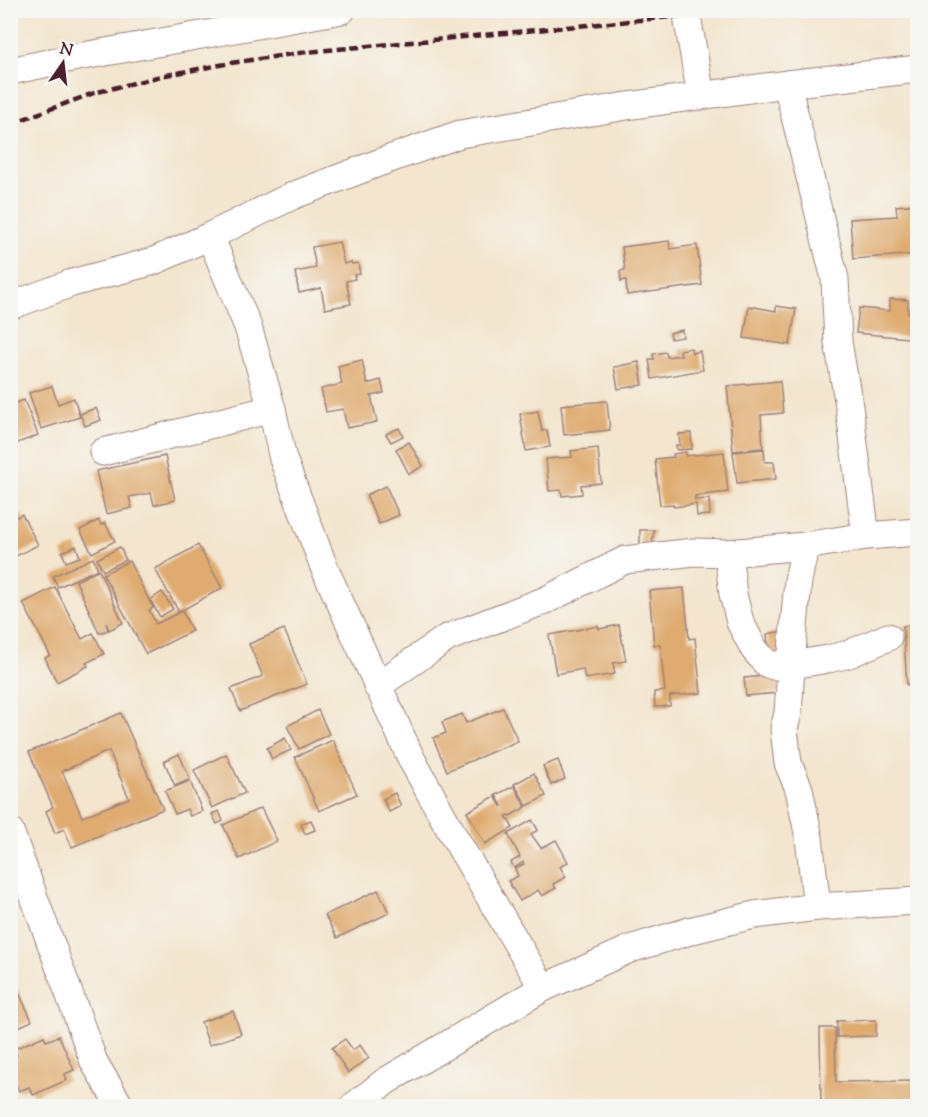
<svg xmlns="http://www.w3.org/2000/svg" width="928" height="1117" viewBox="0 0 928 1117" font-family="'Sorts Mill Goudy',serif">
	<rect width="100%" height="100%" fill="#f6f6f2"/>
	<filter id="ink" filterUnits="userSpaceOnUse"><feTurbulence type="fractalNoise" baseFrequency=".0167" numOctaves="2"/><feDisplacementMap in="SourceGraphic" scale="12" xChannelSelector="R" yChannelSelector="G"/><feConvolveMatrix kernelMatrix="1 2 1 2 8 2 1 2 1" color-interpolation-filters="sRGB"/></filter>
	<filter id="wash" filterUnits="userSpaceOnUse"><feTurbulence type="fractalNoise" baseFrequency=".008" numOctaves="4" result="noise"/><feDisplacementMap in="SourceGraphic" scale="24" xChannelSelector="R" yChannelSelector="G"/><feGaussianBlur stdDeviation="1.35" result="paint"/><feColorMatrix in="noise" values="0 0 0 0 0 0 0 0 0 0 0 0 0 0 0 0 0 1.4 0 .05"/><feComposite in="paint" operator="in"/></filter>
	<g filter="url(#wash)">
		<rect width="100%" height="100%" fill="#f3e5ce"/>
		<g id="blocks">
			<g fill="#dfab70" fill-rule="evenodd">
				<polygon points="918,204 918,254 853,259 850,219 897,216 896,206"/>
				<polygon points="669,241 670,249 697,245 702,285 627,295 626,280 621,281 620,271 625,270 622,247"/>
				<polygon points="339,242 344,264 351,262 352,264 358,263 360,274 354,275 355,279 346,281 351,304 325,309 321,288 299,293 295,272 316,268 312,247"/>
				<polygon points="890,299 908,300 908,313 918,314 918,339 856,333 859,308 890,311"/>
				<polygon points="749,306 776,311 776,306 796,309 790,345 744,338"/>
				<polygon points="682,330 683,337 671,339 670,333"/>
				<polygon points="691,348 692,353 700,351 703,370 652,379 649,359 654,359 653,354 666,352 667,357 681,355 680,350"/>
				<polygon points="362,360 367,384 381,380 384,393 371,396 377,422 347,428 343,409 326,412 321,389 342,384 338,366"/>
				<polygon points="639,362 643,385 618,389 614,367"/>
				<polygon points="780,381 783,413 761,415 763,448 733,451 727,386"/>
				<polygon points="52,386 58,404 74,398 80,417 41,429 29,393"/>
				<polygon points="24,400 38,435 10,446 10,405"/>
				<polygon points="607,401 610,430 564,435 561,405"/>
				<polygon points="96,408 101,420 85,426 80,414"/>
				<polygon points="538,411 542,431 547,430 550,447 526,451 520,414"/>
				<polygon points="399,428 403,436 391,442 386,434"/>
				<polygon points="691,433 692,449 677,450 676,445 680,445 679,434"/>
				<polygon points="409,442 423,466 409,474 396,449"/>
				<polygon points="598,448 601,483 581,485 582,494 562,496 561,490 549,491 546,459 572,457 571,451"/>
				<polygon points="764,449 765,462 774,462 776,479 737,483 733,452"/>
				<polygon points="686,452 686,456 724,452 728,492 695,496 695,500 709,499 710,515 697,516 696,504 674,507 673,504 660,505 655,459 674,457 673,454"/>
				<polygon points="165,456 175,500 154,505 151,493 129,497 132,508 106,514 96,471"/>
				<polygon points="386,486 399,515 379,524 366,495"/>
				<polygon points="22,514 38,545 10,559 10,521"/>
				<polygon points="99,520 101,525 105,523 115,541 92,553 80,530"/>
				<polygon points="640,530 654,530 652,544 640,544"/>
				<polygon points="198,545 222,588 179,612 155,569"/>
				<polygon points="76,546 80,557 66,562 62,552"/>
				<polygon points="120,547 126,560 103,571 97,559"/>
				<polygon points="93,558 98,569 58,587 53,576"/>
				<polygon points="129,561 153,608 149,610 156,624 182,611 192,631 146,654 103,574"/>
				<polygon points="99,570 123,623 109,630 106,623 108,630 99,633 76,581"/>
				<polygon points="914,574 918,574 918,592 916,592"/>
				<polygon points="55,587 82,639 93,633 104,654 86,663 88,666 57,682 45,658 50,655 23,603"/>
				<polygon points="684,588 689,639 695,638 701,693 670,696 670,706 655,707 654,692 665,691 660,645 654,645 649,591"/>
				<polygon points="162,592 173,609 160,617 150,600"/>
				<polygon points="619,625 626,661 613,663 615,674 585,679 583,669 556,674 549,635 598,626 599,629"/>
				<polygon points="918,625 918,684 907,685 903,626"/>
				<polygon points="284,629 307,684 240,711 231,689 263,676 249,644"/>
				<polygon points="783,631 786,657 766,661 764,645 768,644 767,634"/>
				<polygon points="785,674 787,692 746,696 744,678"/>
				<polygon points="503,708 518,741 447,771 433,738 446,733 442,722 462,714 466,723"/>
				<polygon points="318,710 329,734 299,749 287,726"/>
				<path d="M121,713L163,809L72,847L64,829L55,833L46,811L53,807L29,752ZM109,751L129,798L82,817L62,771Z"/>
				<polygon points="285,738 291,750 272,759 267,748"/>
				<polygon points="333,740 357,794 319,811 295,757"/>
				<polygon points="179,754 190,779 175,786 164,761"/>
				<polygon points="226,754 245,793 212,808 194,770"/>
				<polygon points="558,760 565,779 551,785 543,766"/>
				<polygon points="534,773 546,796 527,806 514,784"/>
				<polygon points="190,781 202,811 190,816 187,809 175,814 165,791"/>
				<polygon points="514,786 526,807 510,816 509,815 506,816 513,828 485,844 467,812 495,796 501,806 502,806 496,795"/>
				<polygon points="395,793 401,806 389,812 383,799"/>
				<polygon points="261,808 277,841 239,859 223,825"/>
				<polygon points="219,811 223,821 217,824 212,814"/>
				<polygon points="311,820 315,830 305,834 301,824"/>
				<polygon points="532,820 538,830 531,834 541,848 556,840 568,862 560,867 566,877 553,884 556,888 542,896 538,890 520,901 508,881 518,876 515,869 524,864 523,862 514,868 511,862 520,857 508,834"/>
				<polygon points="378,890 389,913 337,938 325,915"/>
				<polygon points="15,984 32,1021 10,1031 10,986"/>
				<polygon points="233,1011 241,1034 209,1045 201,1022"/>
				<polygon points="876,1020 876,1036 837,1037 837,1021"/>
				<polygon points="820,1028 835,1028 836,1082 918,1081 918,1106 821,1106"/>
				<polygon points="44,1036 46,1041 59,1036 74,1070 65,1074 67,1080 33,1095 29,1087 19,1091 10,1073 10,1058 17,1055 14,1049"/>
				<polygon points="345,1039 353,1050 360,1045 369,1058 348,1073 332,1048"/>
			</g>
		</g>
	</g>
	<g filter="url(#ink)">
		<use href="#blocks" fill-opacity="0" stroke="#9e827c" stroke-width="1.5"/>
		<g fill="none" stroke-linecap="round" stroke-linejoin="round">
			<g stroke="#9e827c" stroke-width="29">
				<g id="minor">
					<polyline points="686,10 701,96"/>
					<polyline points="10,71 72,58 342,10"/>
					<polyline points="787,84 835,279 838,342 849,406 866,536"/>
					<polyline points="210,236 248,327 272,409 283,459 324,567 411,758 452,833 543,988"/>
					<polyline points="10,306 72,283 154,261 210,236 292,196 381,162 460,134 627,106 787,84 918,69"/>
					<polyline points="103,452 272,409"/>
					<polyline points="805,546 798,581 793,638 788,713 784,729 788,763 799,789 809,838 817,907"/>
					<polyline points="728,553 733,594 740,622 754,649 766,663 773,666 786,663 792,665 828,659 849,654 888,637"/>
					<polyline points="377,686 447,638 546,600 625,560 694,552 728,553 805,546 866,536 918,532"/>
					<polyline points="10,831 94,1062 120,1106"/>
					<polyline points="354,1106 386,1081 543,988 630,949 693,930 754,915 817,907 918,901"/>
				</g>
			</g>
			<use href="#minor" stroke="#fff" stroke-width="27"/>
			<polyline stroke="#4a1f2b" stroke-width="4.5" stroke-dasharray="9 4.5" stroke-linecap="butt" points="10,124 94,93 161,76 231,63 307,52 744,10"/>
		</g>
	</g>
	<rect width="928" height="1117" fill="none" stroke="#f6f6f2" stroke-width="36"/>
	<g transform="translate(63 63) rotate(14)" stroke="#f6f6f2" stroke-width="4.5" paint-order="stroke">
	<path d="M0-4.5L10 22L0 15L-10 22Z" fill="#4a1f2b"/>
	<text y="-9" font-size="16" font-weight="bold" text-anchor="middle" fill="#4a1f2b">N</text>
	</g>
</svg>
